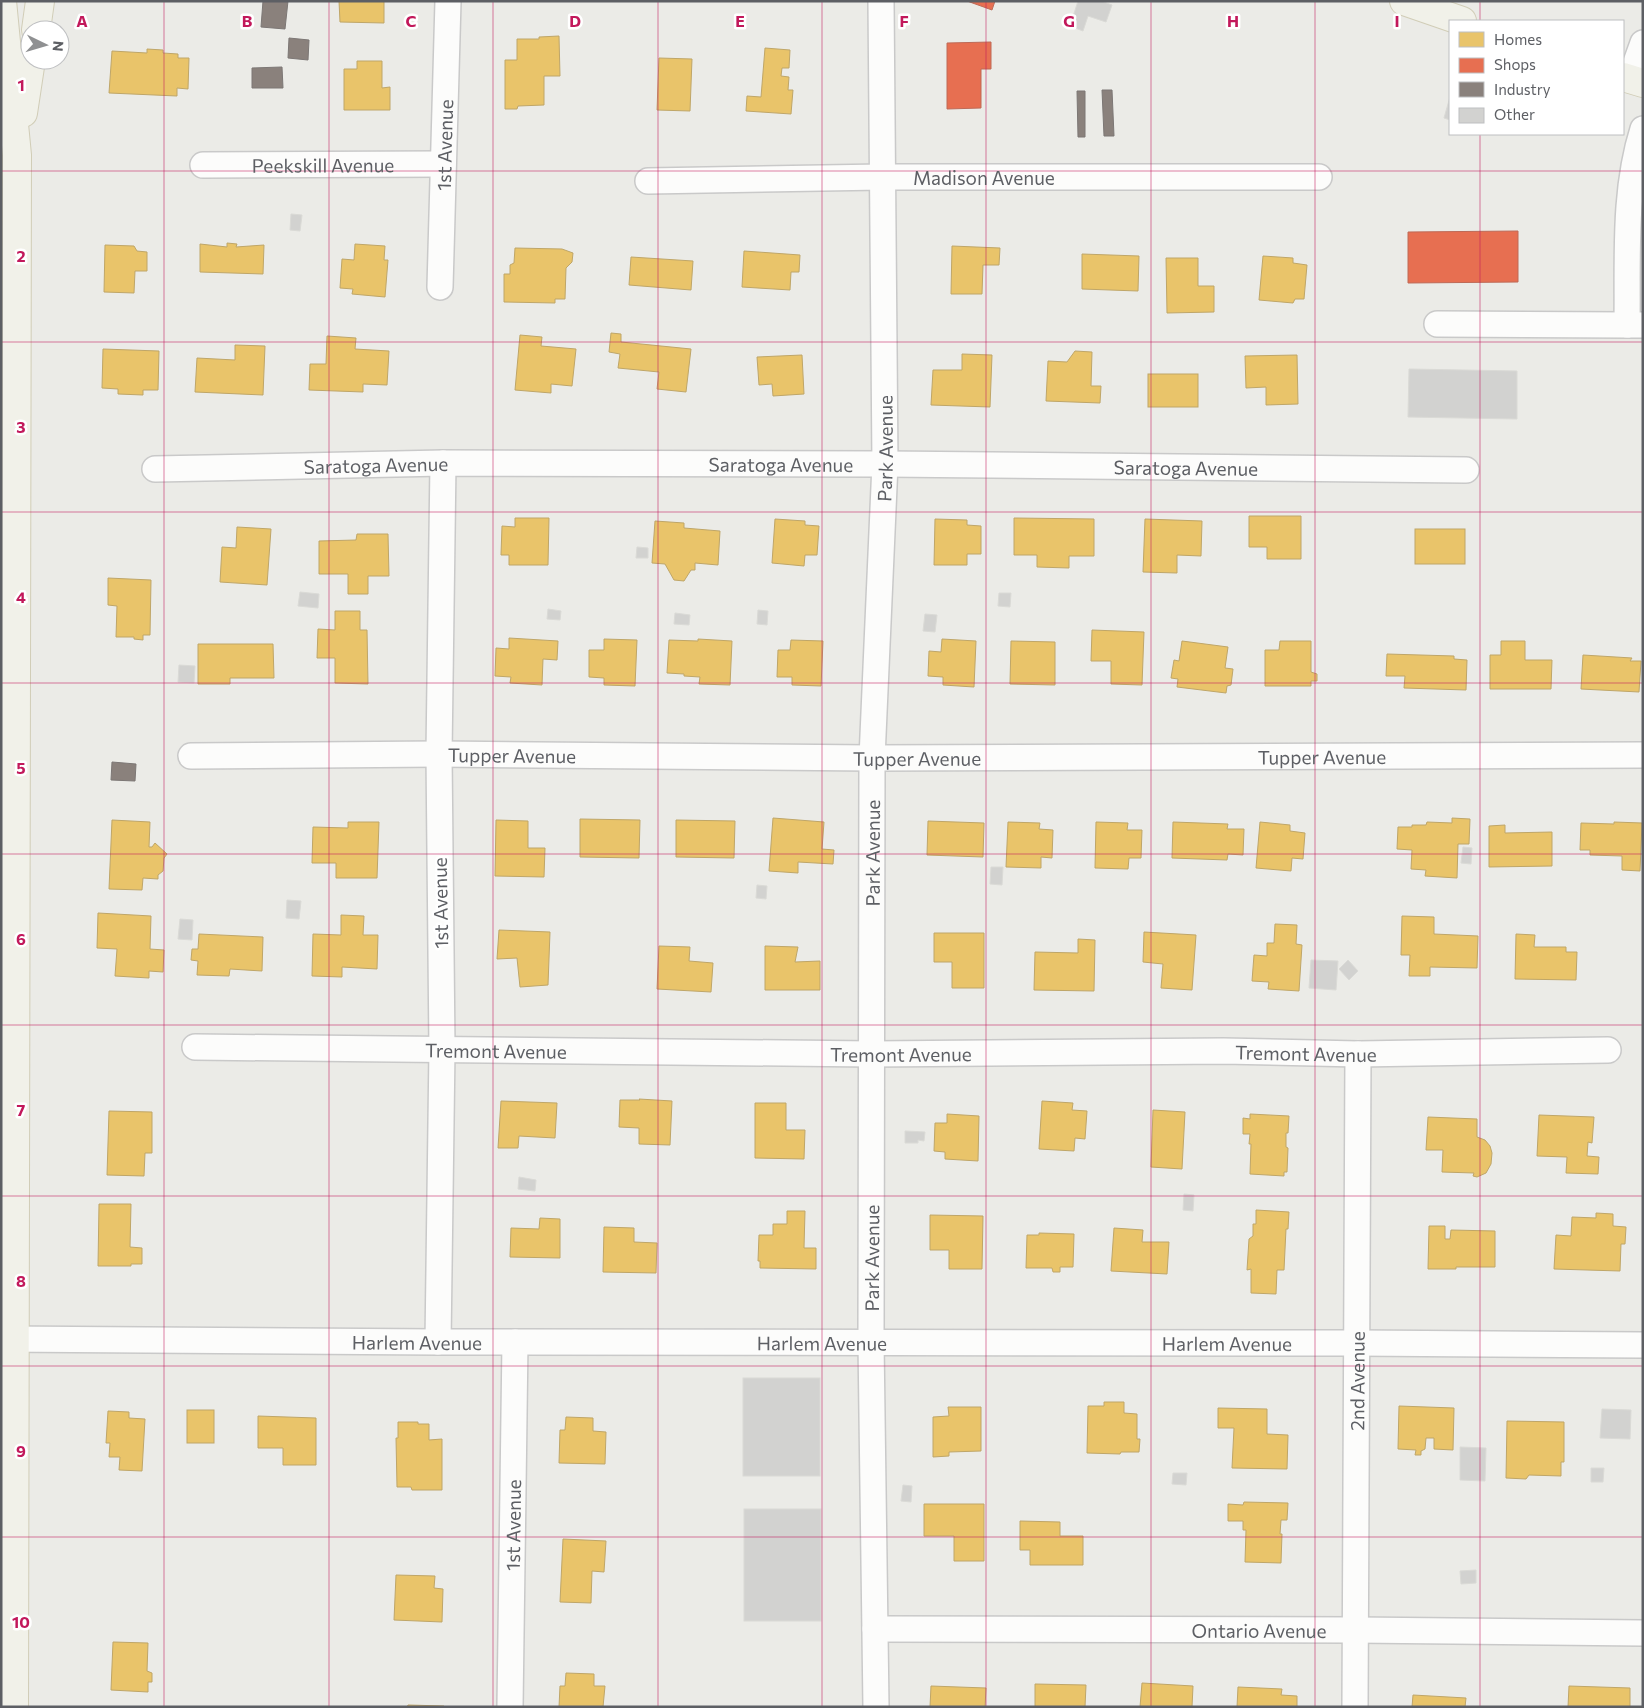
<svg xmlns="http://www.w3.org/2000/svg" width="1644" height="1708" viewBox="0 0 1644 1708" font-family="Commissioner,sans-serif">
	<rect width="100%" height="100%" fill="#ebebe7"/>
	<g fill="#e9c46a" stroke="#bfa668">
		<polygon points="339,1 384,1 384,23 340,22"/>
		<polygon points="559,36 560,76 544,76 544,105 518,106 517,109 505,109 505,60 517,60 517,39 539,39 539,37"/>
		<polygon points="765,48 790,50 789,68 782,68 781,76 789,77 788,90 793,90 791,114 746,111 747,96 761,97"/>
		<polygon points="147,49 163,50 163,53 178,54 178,58 189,58 188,89 177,88 177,96 109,93 112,51 147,53"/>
		<polygon points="659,58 692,59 690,111 657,110"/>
		<polygon points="357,61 382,61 382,88 390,87 390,110 344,110 344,69 357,69"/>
		<polygon points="227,243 237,244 236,247 264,245 263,274 200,272 200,244 227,247"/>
		<polygon points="355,244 385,246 384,260 388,260 385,297 352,294 353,289 340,288 342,259 354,260"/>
		<polygon points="105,245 134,246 137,251 147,252 147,271 135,271 134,293 104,292"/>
		<polygon points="952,246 1000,248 999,265 983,265 982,294 951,294"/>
		<polygon points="515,248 562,249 573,253 572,262 566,268 565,299 555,299 555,303 504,302 504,274 510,274 510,265 514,263"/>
		<polygon points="744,251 800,255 799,272 791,272 790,290 742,287"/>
		<polygon points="1082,254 1139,256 1138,291 1082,289"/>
		<polygon points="1263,256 1293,258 1293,263 1307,265 1304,299 1295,299 1293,303 1259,300"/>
		<polygon points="631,257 693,261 691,290 629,285"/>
		<polygon points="1166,258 1198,258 1198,286 1214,286 1214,312 1167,313"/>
		<polygon points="611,333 621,334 621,342 691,349 686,392 657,389 659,372 618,368 620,354 609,352"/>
		<polygon points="520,335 542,337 541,346 576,349 572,386 551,384 551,393 515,390"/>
		<polygon points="327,336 356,338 355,349 389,351 387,385 363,384 363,392 309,390 310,364 326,364"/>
		<polygon points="235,345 265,346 263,395 195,392 197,358 235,360"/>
		<polygon points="103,349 159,351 158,390 143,390 143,395 118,394 118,389 102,388"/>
		<polygon points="1075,351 1092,352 1091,386 1101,386 1100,403 1046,401 1048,361 1067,362"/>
		<polygon points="962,354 992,355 990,407 931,405 933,370 962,370"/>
		<polygon points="802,355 804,394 773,396 772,384 759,385 757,357"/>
		<polygon points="1297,355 1298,404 1266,405 1266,387 1246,388 1245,356"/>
		<rect x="1148" y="374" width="50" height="33"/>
		<polygon points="1249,516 1301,516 1301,559 1267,559 1267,547 1249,547"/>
		<polygon points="515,518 549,518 548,565 509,565 509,555 501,555 502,526 515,527"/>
		<polygon points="1014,518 1094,519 1094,556 1069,556 1069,568 1037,567 1037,555 1014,555"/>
		<polygon points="775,519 805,521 805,525 819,526 817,555 805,555 804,566 772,563"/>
		<polygon points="935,519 967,520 967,525 981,526 981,554 967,554 967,565 934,565"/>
		<polygon points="1145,519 1202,521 1201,556 1177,555 1177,573 1143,572"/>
		<polygon points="655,521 684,523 684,528 720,531 718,565 695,563 695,570 691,570 684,581 674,580 665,564 652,563"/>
		<polygon points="237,527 271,529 267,585 220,582 222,547 236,548"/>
		<rect x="1415" y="529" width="50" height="35"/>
		<polygon points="357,534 388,534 389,576 368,576 368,594 348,594 348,574 319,574 319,541 356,540"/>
		<polygon points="108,578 151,580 150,635 143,635 143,640 134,639 134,637 116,637 117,606 108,605"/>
		<polygon points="335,611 360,611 360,630 367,630 368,684 335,683 335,658 317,658 318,629 335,630"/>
		<polygon points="1092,630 1144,632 1142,685 1111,684 1111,661 1091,661"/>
		<polygon points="509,638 558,641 557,660 543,659 542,685 510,683 511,677 495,676 496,648 509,649"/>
		<polygon points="604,639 637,640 635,686 604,685 604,678 589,677 589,650 604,650"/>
		<polygon points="698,639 732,641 730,685 699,684 700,677 684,676 684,674 667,673 669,640 698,641"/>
		<polygon points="942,639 976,641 974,687 943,685 943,677 928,676 929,651 941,652"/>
		<polygon points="791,640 823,641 821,686 792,685 792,677 777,677 778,650 790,650"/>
		<polygon points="1011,641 1055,642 1055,685 1010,684"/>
		<polygon points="1182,641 1228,647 1225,668 1233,669 1231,685 1227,686 1226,693 1177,687 1178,679 1171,678 1174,660 1179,661"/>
		<polygon points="1280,641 1311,641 1311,672 1317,674 1317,681 1311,681 1311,686 1265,686 1265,650 1279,650"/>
		<polygon points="1501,641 1525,641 1525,660 1552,660 1551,689 1490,689 1490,655 1501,655"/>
		<polygon points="198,644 273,644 274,678 230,678 230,684 198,684"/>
		<polygon points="1387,654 1454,656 1454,659 1467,660 1466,690 1404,688 1405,676 1386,676"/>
		<polygon points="1583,655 1632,658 1630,661 1641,661 1639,692 1581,689"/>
		<polygon points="773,818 824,822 822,849 834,850 833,864 798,862 798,873 769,871"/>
		<polygon points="1452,818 1470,819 1469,844 1458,844 1457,878 1425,876 1426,870 1411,869 1412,850 1397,849 1398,827 1412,827 1412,825 1426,825 1427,822 1452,823"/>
		<polygon points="580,819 640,820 639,858 580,857"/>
		<polygon points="112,820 150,822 149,847 152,847 155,843 167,854 164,858 163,871 158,875 158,879 143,878 142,890 109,889"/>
		<polygon points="496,820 528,821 528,848 545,848 544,877 495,876"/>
		<polygon points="676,820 735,821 734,858 676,857"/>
		<polygon points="928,821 984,823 983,857 927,855"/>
		<polygon points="348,822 379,822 377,878 336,878 336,863 312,863 313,827 348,828"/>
		<polygon points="1008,822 1040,823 1039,829 1053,830 1052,858 1041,857 1041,868 1006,867"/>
		<polygon points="1096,822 1128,823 1127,830 1142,830 1141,858 1129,858 1128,869 1095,868"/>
		<polygon points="1173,822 1228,824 1227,829 1244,829 1243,855 1228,854 1227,860 1172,858"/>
		<polygon points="1260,822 1290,825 1290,831 1305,833 1303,859 1292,858 1291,871 1256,868"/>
		<polygon points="1614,822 1642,823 1640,871 1622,870 1622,856 1590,855 1590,850 1580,850 1581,823 1614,824"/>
		<polygon points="1505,825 1505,833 1552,832 1552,866 1489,867 1489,826"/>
		<polygon points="98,913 151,916 150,949 164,950 163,972 149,971 149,978 115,976 117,949 97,948"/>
		<polygon points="341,915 364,916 363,935 378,935 377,969 342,967 342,977 312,976 313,934 341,935"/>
		<polygon points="1402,916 1434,917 1434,934 1478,936 1477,968 1430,967 1430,976 1409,976 1410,955 1401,955"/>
		<polygon points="1275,924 1297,925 1296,944 1302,945 1299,991 1268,989 1269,982 1252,981 1254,955 1267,956 1267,943 1274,943"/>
		<polygon points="499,930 550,932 548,985 520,987 517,958 497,959"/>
		<polygon points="1144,932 1196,935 1192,990 1161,988 1163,964 1143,962"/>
		<polygon points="934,933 984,933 984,988 952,988 952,962 934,962"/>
		<polygon points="199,934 263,937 262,971 230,969 229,976 197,975 198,961 191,960 192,949 198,949"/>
		<polygon points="1516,934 1535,935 1534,947 1566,947 1566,952 1577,952 1576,980 1515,979"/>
		<polygon points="1078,939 1095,940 1094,991 1034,990 1035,952 1078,953"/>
		<polygon points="659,946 690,947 689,961 713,963 711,992 657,989"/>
		<polygon points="765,946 798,947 795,962 820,961 820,990 765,990"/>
		<polygon points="639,1099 672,1101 670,1145 639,1144 639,1128 619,1127 620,1100 640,1100"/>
		<polygon points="501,1101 557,1103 555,1138 519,1136 518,1148 498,1148"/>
		<polygon points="1042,1101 1073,1103 1072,1110 1087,1111 1085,1139 1075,1138 1074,1151 1039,1149"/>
		<polygon points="755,1103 786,1103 786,1130 805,1130 804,1159 755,1158"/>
		<polygon points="1153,1110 1185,1112 1182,1169 1151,1167"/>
		<polygon points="109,1111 152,1112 152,1153 145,1153 144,1176 107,1175"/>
		<polygon points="947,1114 979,1116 978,1161 945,1159 945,1152 934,1151 935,1123 947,1123"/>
		<polygon points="1250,1114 1289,1116 1288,1133 1286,1133 1286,1147 1288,1148 1287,1172 1284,1172 1284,1176 1250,1174 1251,1144 1249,1144 1250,1134 1243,1134 1243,1118 1250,1119"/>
		<polygon points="1539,1115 1594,1117 1592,1143 1588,1142 1587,1156 1599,1157 1598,1174 1566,1173 1567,1157 1537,1156"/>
		<polygon points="1428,1117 1477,1119 1477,1137 1485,1140 1490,1146 1492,1153 1491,1164 1486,1173 1477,1177 1473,1176 1474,1173 1442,1172 1443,1150 1426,1150"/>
		<polygon points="99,1204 131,1204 130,1247 142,1248 142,1264 131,1264 131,1266 98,1266"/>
		<polygon points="1256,1210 1289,1212 1288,1229 1286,1229 1284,1270 1277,1270 1276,1294 1251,1293 1251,1269 1247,1270 1249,1239 1253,1236 1253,1224 1256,1224"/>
		<polygon points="787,1211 805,1211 804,1248 816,1248 816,1269 760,1268 760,1261 758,1261 759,1235 773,1235 773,1224 787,1224"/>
		<polygon points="1596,1213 1613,1214 1613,1226 1626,1227 1625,1244 1621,1244 1620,1271 1554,1269 1556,1235 1571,1236 1572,1217 1596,1218"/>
		<polygon points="930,1215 983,1216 982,1269 949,1269 949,1250 930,1250"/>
		<polygon points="540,1218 560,1219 560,1258 510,1257 511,1228 539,1229"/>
		<polygon points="1429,1226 1445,1226 1445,1239 1450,1239 1451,1230 1495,1231 1495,1267 1456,1267 1456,1269 1428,1269"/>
		<polygon points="604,1227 634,1228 634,1242 657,1243 656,1273 603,1272"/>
		<polygon points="1114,1228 1143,1230 1142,1242 1169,1242 1167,1274 1111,1271"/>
		<polygon points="1039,1233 1074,1234 1073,1267 1060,1267 1060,1272 1053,1272 1052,1268 1026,1268 1027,1235 1039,1235"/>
		<polygon points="1104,1402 1124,1402 1124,1413 1137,1414 1137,1439 1140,1439 1139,1452 1121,1452 1120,1454 1087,1453 1088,1406 1104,1406"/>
		<polygon points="1399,1406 1454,1408 1453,1450 1434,1449 1434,1438 1426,1438 1425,1449 1421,1451 1421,1455 1415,1455 1416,1450 1398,1449"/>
		<polygon points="948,1407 981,1407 981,1451 949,1452 949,1456 933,1457 933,1417 949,1416"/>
		<polygon points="1218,1408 1267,1409 1267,1434 1288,1435 1287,1469 1232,1468 1234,1428 1218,1428"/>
		<rect x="187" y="1410" width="27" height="33"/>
		<polygon points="108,1411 129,1412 129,1418 145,1419 142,1471 119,1470 120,1457 109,1457 110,1443 106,1443"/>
		<polygon points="258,1416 316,1418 316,1465 283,1465 283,1448 258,1448"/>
		<polygon points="566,1417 593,1418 593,1431 606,1432 605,1464 559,1463 560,1430 565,1430"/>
		<polygon points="1507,1421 1564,1422 1564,1462 1561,1462 1561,1476 1529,1475 1526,1479 1506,1478"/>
		<polygon points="398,1422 418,1422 418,1424 429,1424 429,1440 442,1439 442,1490 412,1490 411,1487 397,1487 396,1438 398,1438"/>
		<polygon points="1244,1502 1288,1503 1287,1520 1281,1520 1280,1534 1282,1534 1281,1563 1245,1562 1246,1530 1243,1530 1243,1521 1228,1521 1228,1504 1243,1505"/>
		<polygon points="924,1504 984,1504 984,1561 954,1561 954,1536 924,1536"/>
		<polygon points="1020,1521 1060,1522 1060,1536 1083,1536 1083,1565 1030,1565 1030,1550 1020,1550"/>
		<polygon points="563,1539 606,1541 604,1572 592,1571 591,1603 560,1602"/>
		<polygon points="396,1575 435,1576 434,1588 443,1589 442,1622 394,1620"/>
		<polygon points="113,1642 148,1643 147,1671 152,1673 152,1682 148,1682 148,1692 111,1690"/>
		<polygon points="566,1673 594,1674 594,1686 605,1686 603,1707 559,1707 560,1686 565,1686"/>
		<polygon points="1142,1683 1193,1686 1192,1707 1140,1707"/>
		<polygon points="1035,1684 1086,1685 1085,1707 1035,1707"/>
		<polygon points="931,1686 986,1688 985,1707 930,1707"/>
		<polygon points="1569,1686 1630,1688 1630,1707 1568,1707"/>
		<polygon points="1238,1687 1282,1689 1281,1695 1297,1696 1297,1707 1237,1707"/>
		<polygon points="1413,1695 1466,1698 1465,1707 1412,1707"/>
		<polygon points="408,1705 444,1706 444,1707 407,1707"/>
	</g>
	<g fill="#e76f51" stroke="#be6a57">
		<polygon points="967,1 995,1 992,10"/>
		<polygon points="991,42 991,69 981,69 981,108 947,109 947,43"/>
		<polygon points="1518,231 1518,282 1408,283 1408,232"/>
	</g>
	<g fill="#8a817c" stroke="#7c7775">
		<polygon points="263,1 288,1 285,29 261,27"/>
		<polygon points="289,38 309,40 308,60 288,58"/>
		<polygon points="282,67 283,88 252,88 252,68"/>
		<polygon points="1102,90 1112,90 1114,136 1104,136"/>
		<polygon points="1077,91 1085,91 1085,137 1078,137"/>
		<polygon points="112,762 136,764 135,781 111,780"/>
	</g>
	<g fill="#d2d2d0" stroke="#dadad6">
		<polygon points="1078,1 1101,1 1112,5 1106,22 1088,16 1083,31 1070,26"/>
		<polygon points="1450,97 1450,120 1444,118"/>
		<polygon points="291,214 302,215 300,231 290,230"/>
		<polygon points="1409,369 1517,371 1517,419 1408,417"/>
		<polygon points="637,547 648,548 648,558 636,558"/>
		<polygon points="300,592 319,594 318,608 298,606"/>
		<polygon points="999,593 1011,593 1010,607 998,606"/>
		<polygon points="548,609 561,611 560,620 547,619"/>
		<polygon points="758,610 768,611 767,625 757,624"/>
		<polygon points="675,613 690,615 689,625 674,624"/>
		<polygon points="925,614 937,615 935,632 923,631"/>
		<polygon points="179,665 195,666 194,683 178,682"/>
		<polygon points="1463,847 1472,848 1471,864 1461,863"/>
		<polygon points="991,867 1003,867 1002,885 990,884"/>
		<polygon points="757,885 767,886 766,899 756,898"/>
		<polygon points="287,900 301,901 299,919 286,918"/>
		<polygon points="180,919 193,920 192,940 178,939"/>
		<polygon points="1311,960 1338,961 1336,990 1309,988"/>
		<polygon points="1348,960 1358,971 1349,980 1339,969"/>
		<polygon points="905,1131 925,1132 924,1141 918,1140 918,1143 905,1143"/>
		<polygon points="519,1177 536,1180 535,1191 518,1189"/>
		<polygon points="1184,1194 1194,1195 1193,1211 1183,1210"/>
		<rect x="743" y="1378" width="77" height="98"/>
		<polygon points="1602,1409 1631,1410 1630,1439 1600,1438"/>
		<polygon points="1460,1447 1486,1448 1485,1481 1460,1480"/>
		<polygon points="1591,1468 1604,1468 1603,1482 1591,1482"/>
		<polygon points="1173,1473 1187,1473 1186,1485 1172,1484"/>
		<polygon points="903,1485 912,1486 911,1502 901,1501"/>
		<rect x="744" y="1509" width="77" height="112"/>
		<polygon points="1476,1570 1476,1583 1461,1584 1460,1571"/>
	</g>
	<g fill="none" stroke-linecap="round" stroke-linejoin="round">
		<g stroke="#c9c9c9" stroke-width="28">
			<g id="minor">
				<polyline points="1630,79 1643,43"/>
				<path d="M1643,129C1623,192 1628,260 1627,325H1643"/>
				<path id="s1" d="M203,165L443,164"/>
				<path id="s2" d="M648,181L882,177H1319"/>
				<path id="s3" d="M440,287L448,1"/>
				<polyline points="1437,324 1627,325"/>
				<path id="s4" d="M155,469L443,463L885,464L1466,470"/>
				<path id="s5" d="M191,756L439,754L872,758L1643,755"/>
				<path id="s6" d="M195,1047L872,1054L1223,1051L1358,1054L1608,1050"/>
				<path id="s7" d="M1,1339L438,1342L1356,1343L1643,1345"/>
				<polyline points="438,1342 442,1049 439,754 443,463"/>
				<path id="s8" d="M875,1629L1355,1630L1643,1633"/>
				<path id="s9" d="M510,1707L515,1342"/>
				<path id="s10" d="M876,1707L871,1342L872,758L885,464L881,1"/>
				<path id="s11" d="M1355,1707L1358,1054"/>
			</g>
		</g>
		<g stroke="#d1cdb7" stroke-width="30">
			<g id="major">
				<polyline points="2,1 17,155 14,1707"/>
				<polyline points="1404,1 1462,21"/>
				<polyline points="36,30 40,1"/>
				<polyline points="1623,77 1643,83"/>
				<polyline points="23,113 31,60"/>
			</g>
		</g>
		<use href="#minor" stroke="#fcfcfb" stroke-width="25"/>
		<use href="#major" stroke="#f1f1e9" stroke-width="28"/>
	</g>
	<path fill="none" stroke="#c2185b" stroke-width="1" stroke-opacity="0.55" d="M164,1V1707M329,1V1707M493,1V1707M658,1V1707M822,1V1707M986,1V1707M1151,1V1707M1315,1V1707M1480,1V21M1480,134V1707M1,171H1643M1,342H1643M1,512H1643M1,683H1643M1,854H1643M1,1025H1643M1,1196H1643M1,1366H1643M1,1537H1643"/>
	<g text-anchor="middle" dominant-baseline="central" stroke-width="5" stroke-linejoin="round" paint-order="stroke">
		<g font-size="19" fill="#5d5f64" stroke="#fff">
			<text stroke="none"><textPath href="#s3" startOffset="142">1st Avenue</textPath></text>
			<text stroke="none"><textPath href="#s1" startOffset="120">Peekskill Avenue</textPath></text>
			<text stroke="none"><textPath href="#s2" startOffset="336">Madison Avenue</textPath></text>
			<text stroke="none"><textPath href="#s10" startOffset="1259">Park Avenue</textPath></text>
			<text stroke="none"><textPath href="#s4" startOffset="221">Saratoga Avenue</textPath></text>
			<text stroke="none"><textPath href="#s4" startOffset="626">Saratoga Avenue</textPath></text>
			<text stroke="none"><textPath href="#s4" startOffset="1031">Saratoga Avenue</textPath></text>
			<text stroke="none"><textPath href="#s5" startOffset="321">Tupper Avenue</textPath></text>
			<text stroke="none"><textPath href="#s5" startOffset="1131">Tupper Avenue</textPath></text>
			<text stroke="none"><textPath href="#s5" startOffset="726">Tupper Avenue</textPath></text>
			<text stroke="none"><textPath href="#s10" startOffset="854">Park Avenue</textPath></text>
			<text transform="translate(440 903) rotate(-91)">1st Avenue</text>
			<text stroke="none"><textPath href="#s6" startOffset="301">Tremont Avenue</textPath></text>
			<text stroke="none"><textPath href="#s6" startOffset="1111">Tremont Avenue</textPath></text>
			<text stroke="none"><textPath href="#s6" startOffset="706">Tremont Avenue</textPath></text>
			<text stroke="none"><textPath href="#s10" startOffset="449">Park Avenue</textPath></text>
			<text stroke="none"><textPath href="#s7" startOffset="416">Harlem Avenue</textPath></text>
			<text stroke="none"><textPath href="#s7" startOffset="821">Harlem Avenue</textPath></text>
			<text stroke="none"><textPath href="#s7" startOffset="1226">Harlem Avenue</textPath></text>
			<text stroke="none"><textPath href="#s11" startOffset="326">2nd Avenue</textPath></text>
			<text stroke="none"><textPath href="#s9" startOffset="182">1st Avenue</textPath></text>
			<text stroke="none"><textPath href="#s8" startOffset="384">Ontario Avenue</textPath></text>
		</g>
	</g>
	<g font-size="16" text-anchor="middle" font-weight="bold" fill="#c2185b" stroke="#fff" stroke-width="5" stroke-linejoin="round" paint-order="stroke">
		<text x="82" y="27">A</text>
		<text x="247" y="27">B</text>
		<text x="411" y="27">C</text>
		<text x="575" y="27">D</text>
		<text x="740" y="27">E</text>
		<text x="904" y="27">F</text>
		<text x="1069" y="27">G</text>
		<text x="1233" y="27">H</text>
		<text x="1397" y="27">I</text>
		<text x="21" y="91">1</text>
		<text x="21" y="262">2</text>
		<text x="21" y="433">3</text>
		<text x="21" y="603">4</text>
		<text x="21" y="774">5</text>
		<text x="21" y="945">6</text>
		<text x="21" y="1116">7</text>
		<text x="21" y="1287">8</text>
		<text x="21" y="1457">9</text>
		<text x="21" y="1628">10</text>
	</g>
	<rect width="1644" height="1708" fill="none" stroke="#5d5f64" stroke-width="5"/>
	<rect x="1449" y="20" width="175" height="115" fill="#ffffff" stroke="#bebfc1"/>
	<rect x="1459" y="32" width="25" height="15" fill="#e9c46a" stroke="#bebfc1"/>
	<text x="1494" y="45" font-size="15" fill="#5d5f64">Homes</text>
	<rect x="1459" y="58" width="25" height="15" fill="#e76f51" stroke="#bebfc1"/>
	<text x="1494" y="70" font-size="15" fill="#5d5f64">Shops</text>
	<rect x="1459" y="82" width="25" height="15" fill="#8a817c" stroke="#bebfc1"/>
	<text x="1494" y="95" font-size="15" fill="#5d5f64">Industry</text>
	<rect x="1459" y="108" width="25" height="15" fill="#d2d2d0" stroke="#bebfc1"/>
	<text x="1494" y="120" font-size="15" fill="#5d5f64">Other</text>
	<g transform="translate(45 45) rotate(95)"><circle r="24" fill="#ffffff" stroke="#bebfc1"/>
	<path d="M0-4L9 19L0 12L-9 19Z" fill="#8f9092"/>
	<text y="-8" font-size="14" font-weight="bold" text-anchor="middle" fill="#5d5f64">N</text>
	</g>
</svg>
